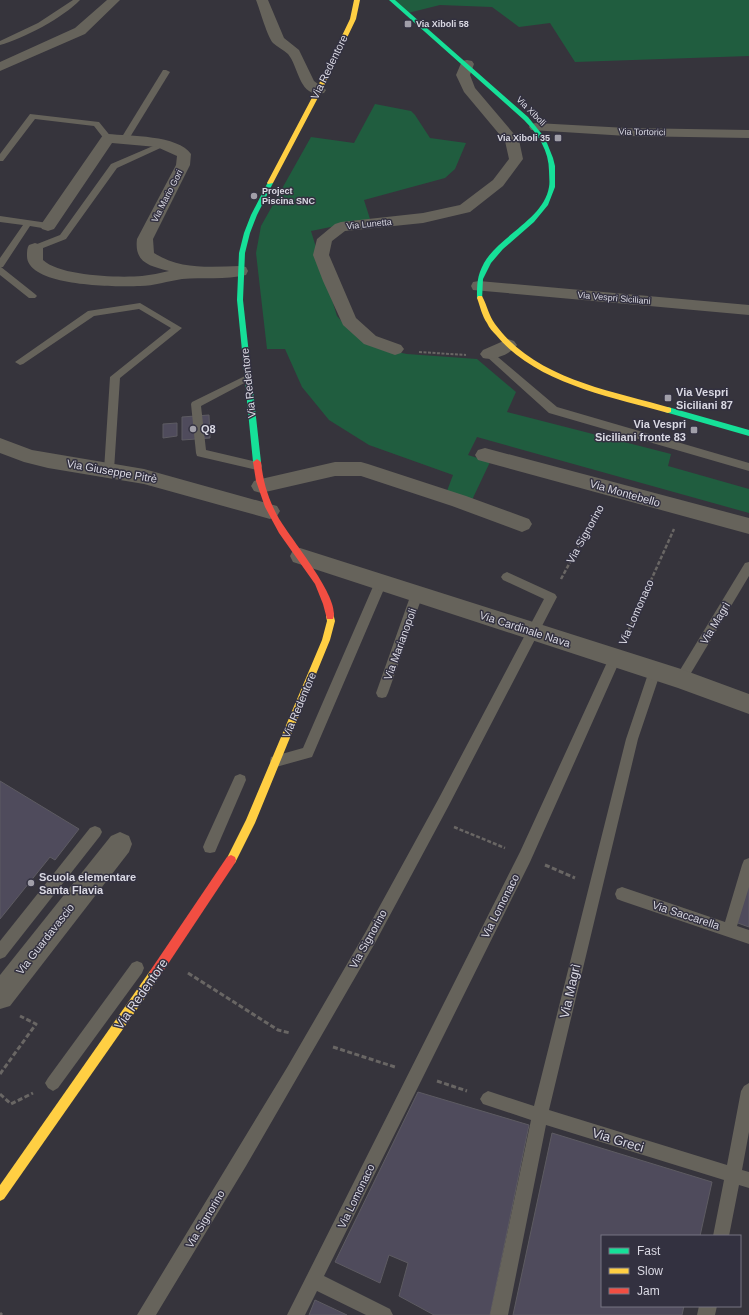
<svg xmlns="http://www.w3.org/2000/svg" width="749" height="1315" viewBox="0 0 749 1315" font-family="Arial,sans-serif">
	<rect width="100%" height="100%" fill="#36343c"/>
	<g fill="#205d3f">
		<polygon points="392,0 749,0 749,56 575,62 550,23 519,27 492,7 440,5 408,13"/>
		<polygon points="375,104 411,111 415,115 430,138 466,143 455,169 445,178 364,200 370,219 311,231 337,316 351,332 381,349 407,354 477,359 516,392 507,412 671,454 668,466 749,489 749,513 477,437 468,455 490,462 472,500 447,491 453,475 369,445 329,420 302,387 285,349 267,349 256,253 261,226 311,137 354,143"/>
	</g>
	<g fill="#4f4b5c" stroke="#5d5b62">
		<polygon points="209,415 210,438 182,440 182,417"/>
		<polygon points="177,423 177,436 163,438 163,424"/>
		<polygon points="0,781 79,829 55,860 50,857 0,919"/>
		<polygon points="749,879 749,927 735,922"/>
		<polygon points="418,1092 529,1125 490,1315 434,1315 399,1296 408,1263 389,1255 380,1283 335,1262"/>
		<polygon points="552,1133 712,1182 700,1236 602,1236 602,1306 684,1306 682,1315 513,1315"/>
		<polygon points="315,1300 347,1315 309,1315"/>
	</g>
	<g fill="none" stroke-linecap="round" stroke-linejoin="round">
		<polyline stroke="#696664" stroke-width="2" stroke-dasharray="3 1.5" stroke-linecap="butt" points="419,352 466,355"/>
		<g stroke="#696664" stroke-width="2.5" stroke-dasharray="4 2" stroke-linecap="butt">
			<polyline points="561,579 599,509"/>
			<polyline points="626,636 674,529"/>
			<polyline points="454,827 505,848"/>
		</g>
		<g stroke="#696664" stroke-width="3" stroke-dasharray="5 2.5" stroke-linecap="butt">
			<polyline points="545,865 575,878"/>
			<polyline points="188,973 278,1030 290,1033"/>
			<polyline points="333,1047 395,1067"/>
			<polyline points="0,1074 36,1024 20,1016"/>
			<polyline points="437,1081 467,1091"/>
			<polyline points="0,1094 11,1104 33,1093"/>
			<polyline points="0,1313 2,1315"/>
		</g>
		<g fill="#66635b" fill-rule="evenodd">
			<path d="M73,0H80C64,17 23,39 0,45V41L38,23Z"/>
			<polygon points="163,70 166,70 170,72 127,142 121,142 120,140"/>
			<polygon points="30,114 99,122 112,138 108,140 105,140 94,126 35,119 3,161 0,161 0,154"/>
			<polygon points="160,143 166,143 167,145 117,168 66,239 38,250 32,250 31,248 32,246 60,235 111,164"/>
			<polygon points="0,216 48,223 52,226 48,229 30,226 3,267 1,267 35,294 37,296 35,298 29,298 0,275 0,258 23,225 0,222"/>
			<polygon points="140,303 182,328 120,378 114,470 113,473 105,473 104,470 110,377 171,328 139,309 94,316 23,364 20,365 15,362 88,311"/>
			<polygon points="489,351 492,352 557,407 749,463 749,471 549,413 486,356 484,354"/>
			<polygon points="247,375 250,376 252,378 250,380 201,406 206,450 261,463 262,466 261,469 257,470 201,457 197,456 196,453 191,404 192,402"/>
			<polygon points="749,562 749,576 685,683 681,684 677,683 675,679 677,675 745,563"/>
			<polygon points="507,572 555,594 557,597 448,807 375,943 246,1166 156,1315 137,1315 288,1066 365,933 439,798 544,599 503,580 501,577 503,574"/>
			<polygon points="381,577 385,579 387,582 312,757 276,767 271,765 270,761 271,757 303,748 375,582 377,579"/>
			<polygon points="417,589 421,591 423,594 388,693 386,697 382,698 378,697 376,693 411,594 413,591"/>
			<polygon points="615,653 619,654 621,658 530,862 324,1276 390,1309 393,1315 366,1315 317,1291 305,1315 287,1315 520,852 609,658 611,654"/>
			<polygon points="655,666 659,667 661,671 638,739 549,1110 727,1165 741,1091 744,1086 749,1083 749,1132 742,1170 749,1172 749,1188 739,1185 729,1236 713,1236 724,1180 546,1125 508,1315 490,1315 531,1120 483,1104 480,1099 483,1094 488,1091 534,1106 626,739 649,671 651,667"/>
			<polygon points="240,774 245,776 246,780 215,852 210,853 205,852 203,847 205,842 235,776"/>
			<polygon points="95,826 100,828 102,832 100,836 5,957 0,959 0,941 90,828"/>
			<polygon points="749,858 749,887 737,926 749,930 749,944 622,901 617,899 615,894 617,889 622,887 725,922 742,865 744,860"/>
			<polygon points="137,961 142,963 144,968 142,973 58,1088 53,1091 48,1088 45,1083 48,1078 132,963"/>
			<polygon points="699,1306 717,1306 715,1315 697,1315"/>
		</g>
		<g fill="#66635b" fill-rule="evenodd">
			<polygon points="107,0 120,0 85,34 0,71 0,62 75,28"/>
			<path d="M256,0H268L284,38L299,50L314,81L326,90L324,93C299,99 299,67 288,54C284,50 277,47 273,43C267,36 260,10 256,0Z"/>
			<polygon points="467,60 472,61 474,64 470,75 475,88 519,140 523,159 503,186 470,212 423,223 345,231 332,241 329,255 356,318 376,336 401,345 404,349 401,353 395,355 364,344 343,325 323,281 313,255 317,239 335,224 341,222 423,213 460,205 493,180 509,159 505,141 464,92 456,75 462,61"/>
			<polygon points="536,123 627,128 749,130 749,138 627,136 531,130 529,127 531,124"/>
			<path d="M108,134C129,136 178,135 191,154L190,165L153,239L154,253C180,270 211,267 240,266L246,267L248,271L246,275C225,280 203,277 182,279C168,281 154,286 140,286C118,287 27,287 27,256C27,251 27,248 29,245L35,243L41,245L43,248V260C60,276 118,278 142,276C151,275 160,273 169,271C150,266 134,263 137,239L176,165L177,156L157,147L112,143L54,229L48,231L42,229L40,226L103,135Z"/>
			<polygon points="479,281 749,305 749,315 473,290 471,286 473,282"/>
			<path d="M508,339L514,341L517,345C511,354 493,361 483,358L480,354L483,350Z"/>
			<polygon points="0,438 32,450 144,469 277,506 280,511 277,516 270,519 144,484 48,468 24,462 0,453"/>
			<polygon points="485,448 749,518 749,534 478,460 475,455 478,450"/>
			<polygon points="335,462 361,462 368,464 466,496 529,519 532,524 529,529 522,532 452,506 361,476 335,476 261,493 254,491 251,486 254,481 261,479"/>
			<polygon points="300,548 681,669 749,694 749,714 678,688 293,562 290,556 293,550"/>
			<polygon points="120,832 129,836 132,844 129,852 10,1006 0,1009 0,975 111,836"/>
		</g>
		<g fill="#16e098" fill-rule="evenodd">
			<path d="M389,0H395L528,117L545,138L553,158L555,166V187L548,205L534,222L503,249L491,263L483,279L482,300H480L477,298C477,284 477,276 484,263C499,236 544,219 549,187C550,182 549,176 549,171C549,151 538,134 524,120Z"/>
			<polygon points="268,182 273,183 257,215 250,233 245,253 243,300 261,462 257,465 253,462 237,300 239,253 244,233 251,215"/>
			<polygon points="668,407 749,430 749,436 665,412 665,408"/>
		</g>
		<g fill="#ffcf43" fill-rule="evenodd">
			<polygon points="354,0 360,0 356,19 322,90 273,183 268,184 267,183 316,90 350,19"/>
			<path d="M478,296H482C487,305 489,316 495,324C535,379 609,390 671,408V412L668,413C611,397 535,383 496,335C493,332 489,328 487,323C482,316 480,306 477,298Z"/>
			<polygon points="330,612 333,613 335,621 330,640 255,823 235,863 231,865 227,863 226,860 246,820 322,640 327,621 326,616 327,613"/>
			<polygon points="154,970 158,971 159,975 158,979 4,1199 0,1201 0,1185 150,971"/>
		</g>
		<g fill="#f24e42" fill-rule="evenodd">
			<path d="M257,459L261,462C263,481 268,498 277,515C287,535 342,598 333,619H327L323,604L315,584L279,533L265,507L256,481L253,462Z"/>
			<polygon points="231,855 235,857 236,860 235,863 158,979 154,980 150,979 149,975 150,971 227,857"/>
		</g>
	</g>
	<g fill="#a19fa9" stroke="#333140" stroke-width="1.5">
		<rect x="404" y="20" width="8" height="8" rx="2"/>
		<rect x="554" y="134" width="8" height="8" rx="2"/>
		<circle cx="254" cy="196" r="4"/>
		<rect x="664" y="394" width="8" height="8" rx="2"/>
		<circle cx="193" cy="429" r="4"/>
		<rect x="690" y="426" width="8" height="8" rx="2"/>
		<circle cx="31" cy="883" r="4"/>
	</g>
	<g text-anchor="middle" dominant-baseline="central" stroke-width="3" stroke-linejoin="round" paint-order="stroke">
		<g font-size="9" font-weight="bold" fill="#dad9e3" stroke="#333140" text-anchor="start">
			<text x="416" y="24">Via Xiboli 58</text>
			<text x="550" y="138" text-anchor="end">Via Xiboli 35</text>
			<text x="262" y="191">Project<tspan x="262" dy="10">Piscina SNC</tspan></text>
		</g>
		<g font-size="9" fill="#dad9e3" stroke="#333140">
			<text transform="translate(531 111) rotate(45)">Via Xiboli</text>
			<text transform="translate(642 132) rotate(1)">Via Tortorici</text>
			<text transform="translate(167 196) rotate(-63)">Via Mario Gori</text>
			<text transform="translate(369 224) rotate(-6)">Via Lunetta</text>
			<text transform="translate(614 298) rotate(5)">Via Vespri Siciliani</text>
		</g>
		<g font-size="11" fill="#dad9e3" stroke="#333140">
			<text transform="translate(329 67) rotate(-64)">Via Redentore</text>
			<text transform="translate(248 383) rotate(-96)">Via Redentore</text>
			<text transform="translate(112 471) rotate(10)">Via Giuseppe Pitrè</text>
			<text transform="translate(625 493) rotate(16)">Via Montebello</text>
			<text transform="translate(585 534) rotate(-61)">Via Signorino</text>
			<text transform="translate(636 612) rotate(-66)">Via Lomonaco</text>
			<text transform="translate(715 623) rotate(-59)">Via Magrì</text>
			<text transform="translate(525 629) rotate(18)">Via Cardinale Nava</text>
			<text transform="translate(400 644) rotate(-70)">Via Marianopoli</text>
			<text transform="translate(299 705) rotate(-67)">Via Redentore</text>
			<text transform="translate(500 906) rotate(-63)">Via Lomonaco</text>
			<text transform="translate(686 915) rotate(18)">Via Saccarella</text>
			<text transform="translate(45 939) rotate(-52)">Via Guardavascio</text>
			<text transform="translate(368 939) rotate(-61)">Via Signorino</text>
			<text transform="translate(356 1196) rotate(-64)">Via Lomonaco</text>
			<text transform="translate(205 1219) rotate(-59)">Via Signorino</text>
		</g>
		<g font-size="11" font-weight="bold" fill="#dad9e3" stroke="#333140" text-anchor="start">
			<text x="676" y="392">Via Vespri<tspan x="676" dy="13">Siciliani 87</tspan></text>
			<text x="686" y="424" text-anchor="end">Via Vespri<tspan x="686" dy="13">Siciliani fronte 83</tspan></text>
			<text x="201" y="429">Q8</text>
			<text x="39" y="877">Scuola elementare<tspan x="39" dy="13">Santa Flavia</tspan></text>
		</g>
		<g font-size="13" fill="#dad9e3" stroke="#333140">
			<text transform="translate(570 991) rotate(-77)">Via Magrì</text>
			<text transform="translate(141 994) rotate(-55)">Via Redentore</text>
			<text transform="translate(618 1140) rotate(17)">Via Greci</text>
		</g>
	</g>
	<rect x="601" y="1235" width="140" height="72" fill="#333140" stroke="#767481"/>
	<rect x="609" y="1248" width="20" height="6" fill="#16e098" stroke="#767481"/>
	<text x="637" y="1255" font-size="12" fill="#dad9e3">Fast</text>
	<rect x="609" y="1268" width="20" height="6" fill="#ffcf43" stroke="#767481"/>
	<text x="637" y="1275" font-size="12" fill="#dad9e3">Slow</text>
	<rect x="609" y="1288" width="20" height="6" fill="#f24e42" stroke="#767481"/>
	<text x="637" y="1295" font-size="12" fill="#dad9e3">Jam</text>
</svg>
